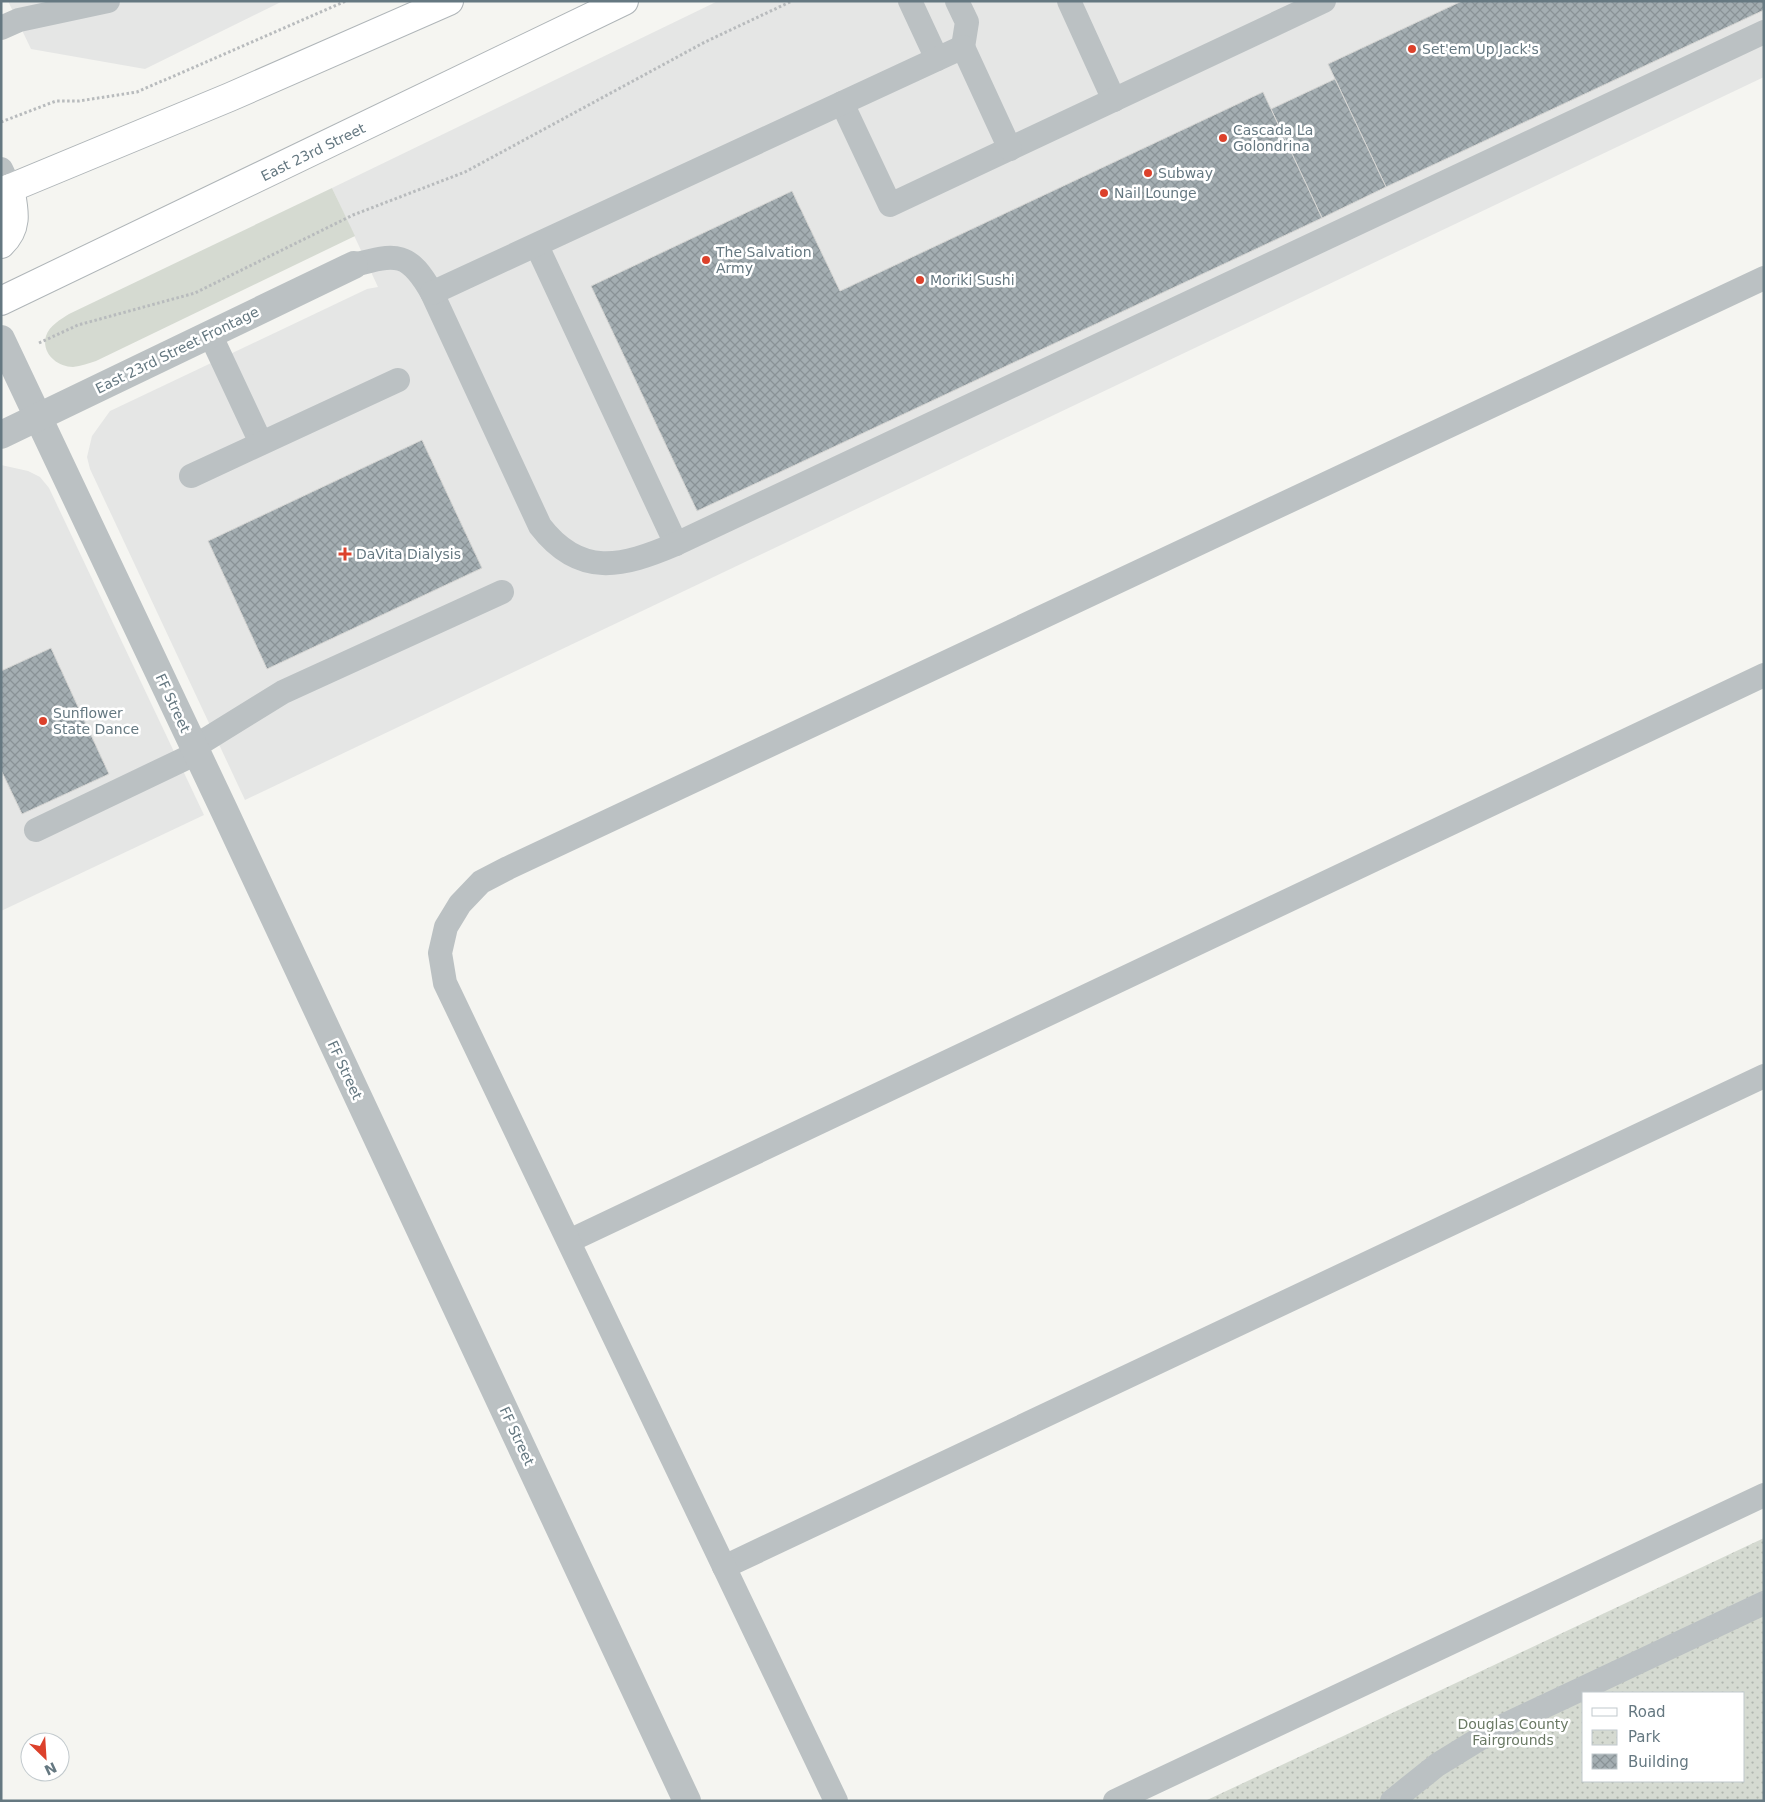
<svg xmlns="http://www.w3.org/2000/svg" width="1765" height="1802" viewBox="0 0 1765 1802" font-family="'DejaVu Sans',sans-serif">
	<defs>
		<pattern id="park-dots" width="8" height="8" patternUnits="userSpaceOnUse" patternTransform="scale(1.25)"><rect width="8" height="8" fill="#d5dad1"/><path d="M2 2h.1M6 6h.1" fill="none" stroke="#b0b6af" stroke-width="1.8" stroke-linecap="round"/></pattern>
		<pattern id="building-cross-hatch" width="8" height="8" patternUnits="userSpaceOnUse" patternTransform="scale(1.25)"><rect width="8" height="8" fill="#a4aeb2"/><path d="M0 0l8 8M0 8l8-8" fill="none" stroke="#899296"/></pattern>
	</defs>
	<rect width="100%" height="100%" fill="#f5f5f1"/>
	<g fill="#e5e6e5">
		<polygon points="8,1 283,1 145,69 31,49"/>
		<polygon points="718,1 1764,1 1764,77 245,800 90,469 87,457 92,436 110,411 367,289 378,287 332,188"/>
		<polygon points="1,465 28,471 40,477 49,488 204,815 1,911"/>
	</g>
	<path fill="#d5dad1" d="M332,188L355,236L96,361C89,363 81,366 73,367C57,367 41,353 46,336C49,326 61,319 69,314Z"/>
	<path fill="url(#park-dots)" fill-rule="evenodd" d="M1764,1538V1801H1205ZM1584,1693H1744V1781H1584Z"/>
	<g fill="url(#building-cross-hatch)" stroke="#d6d6d4">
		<polygon points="1462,1 1764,1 1764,10 1386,187 1328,64"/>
		<polygon points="1335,79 1386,187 1322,218 1271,109"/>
		<polygon points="1263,92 1322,218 697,511 591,286 792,191 840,291"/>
		<polygon points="422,440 482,568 267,669 208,541"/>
		<polygon points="51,648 109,774 22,814 1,770 1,671"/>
	</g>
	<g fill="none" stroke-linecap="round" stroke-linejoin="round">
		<g stroke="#afb5b8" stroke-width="30">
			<g id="primary">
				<polyline points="1,192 230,97 449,1"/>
				<path d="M1,244C19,227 14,210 10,188"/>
				<polyline points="1,301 624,1"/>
			</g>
		</g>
		<g stroke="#b8bbbd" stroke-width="3" stroke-dasharray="2.5 2.5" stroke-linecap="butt">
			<polyline points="1,122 56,101 79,101 137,92 346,1"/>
			<polyline points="39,343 78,325 195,293 353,215 465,172 705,42 792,1"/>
		</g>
		<g stroke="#bbc1c3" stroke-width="24">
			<polyline points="910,1 937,59"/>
			<polyline points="957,1 967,22 963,47"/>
			<polyline points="1069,1 1114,100"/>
			<polyline points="1,28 19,20 108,1"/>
			<polyline points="842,103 890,205 1324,1"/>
			<polyline points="1,169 10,188"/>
			<polyline points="537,246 676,544"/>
			<path d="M354,265C397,253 409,252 432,293L540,526C580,578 622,567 676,544L1764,32"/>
			<polyline points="432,293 963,47 1010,149"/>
			<polyline points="210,334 261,443"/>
			<polyline points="191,476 398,380"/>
			<polyline points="194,747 283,692 502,592"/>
			<polyline points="36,830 197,753"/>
			<polyline points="569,1241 1764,675"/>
			<polyline points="724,1567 1764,1076"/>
			<polyline points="836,1801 445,983 440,953 446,927 460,904 481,882 508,868 1764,278"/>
			<polyline points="1115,1801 1764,1495"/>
			<polyline points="1392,1801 1437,1765 1494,1730 1764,1603"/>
		</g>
		<g stroke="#bbc1c3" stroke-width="28">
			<polyline points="1,339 224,810 687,1801"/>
			<polyline points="1,435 354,265"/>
		</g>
		<use href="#primary" stroke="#fff" stroke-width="28"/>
	</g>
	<g fill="#dc412b" stroke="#fff" stroke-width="2">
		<circle cx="1412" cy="49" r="5"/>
		<circle cx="1223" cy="138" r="5"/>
		<circle cx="1148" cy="173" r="5"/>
		<circle cx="1104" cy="193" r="5"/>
		<circle cx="706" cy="260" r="5"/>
		<circle cx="920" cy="280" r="5"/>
		<path d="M342.5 546.5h5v5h5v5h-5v5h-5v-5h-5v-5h5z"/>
		<circle cx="43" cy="721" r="5"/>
	</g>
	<g text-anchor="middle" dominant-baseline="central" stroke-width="5" stroke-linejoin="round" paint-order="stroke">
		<g font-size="14" fill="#657881" stroke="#fff" text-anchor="start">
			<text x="1422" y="49">Set'em Up Jack's</text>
			<text x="1233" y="130">Cascada La<tspan x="1233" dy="16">Golondrina</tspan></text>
			<text x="1158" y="173">Subway</text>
			<text x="1114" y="193">Nail Lounge</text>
			<text x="716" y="252">The Salvation<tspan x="716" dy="16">Army</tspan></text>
			<text x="930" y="280">Moriki Sushi</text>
			<text x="356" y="554">DaVita Dialysis</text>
			<text x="53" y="713">Sunflower<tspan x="53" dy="16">State Dance</tspan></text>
		</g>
		<g font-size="14" fill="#657881" stroke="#fff">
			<text transform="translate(313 152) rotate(-26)">East 23rd Street</text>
			<text transform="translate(177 350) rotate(-26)">East 23rd Street Frontage</text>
			<text transform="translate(173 703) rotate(65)">FF Street</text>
			<text transform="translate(345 1070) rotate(65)">FF Street</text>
			<text transform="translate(517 1436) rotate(65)">FF Street</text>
		</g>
		<g font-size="14" fill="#6a7964" stroke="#fff">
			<text x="1513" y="1724">Douglas County<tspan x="1513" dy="16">Fairgrounds</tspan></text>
		</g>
	</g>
	<rect width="1765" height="1802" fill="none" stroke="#657881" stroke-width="5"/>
	<rect x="1582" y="1692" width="162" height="90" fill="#ffffff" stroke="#c1c9cd"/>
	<rect x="1592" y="1708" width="25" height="8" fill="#ffffff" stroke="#c1c9cd"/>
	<text x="1628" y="1717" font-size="15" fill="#657881">Road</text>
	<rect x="1592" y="1730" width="25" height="15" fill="url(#park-dots)" stroke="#c1c9cd"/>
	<text x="1628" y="1742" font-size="15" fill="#657881">Park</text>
	<rect x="1592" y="1754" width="25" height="15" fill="url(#building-cross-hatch)" stroke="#c1c9cd"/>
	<text x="1628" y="1767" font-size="15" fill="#657881">Building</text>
	<g transform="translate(45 1757) rotate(155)"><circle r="24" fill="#ffffff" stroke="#c1c9cd"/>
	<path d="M0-4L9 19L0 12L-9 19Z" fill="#dc412b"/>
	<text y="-8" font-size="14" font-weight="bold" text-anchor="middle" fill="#657881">N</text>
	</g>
</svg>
